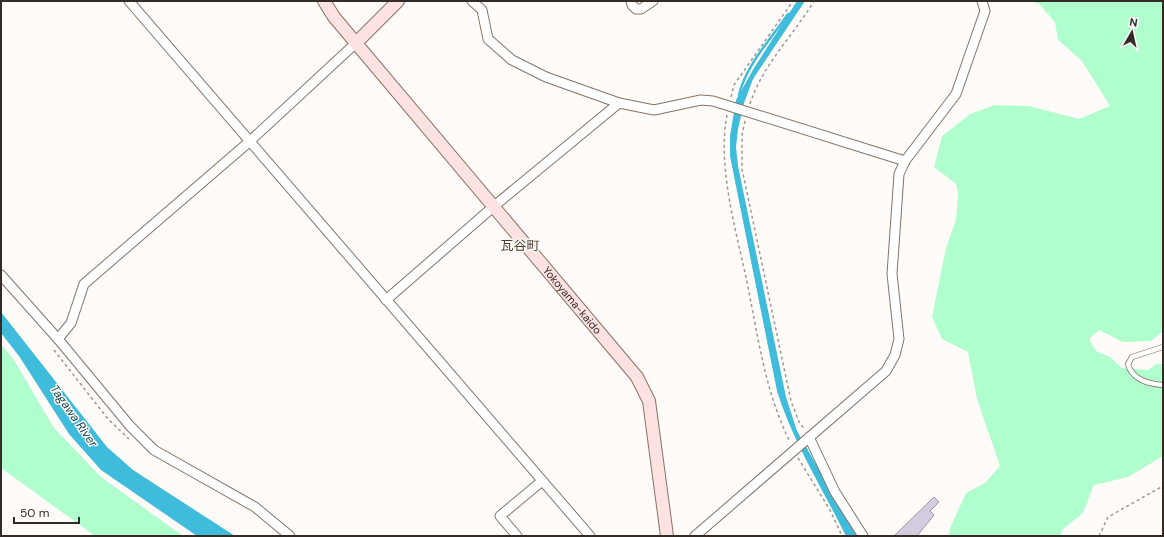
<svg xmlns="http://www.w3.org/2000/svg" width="1164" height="537" viewBox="0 0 1164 537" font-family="'DM Sans','Noto Sans JP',sans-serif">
	<rect width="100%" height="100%" fill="#fffbf8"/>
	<g fill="#b0fdce">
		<polygon points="1025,1 1163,1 1163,331 1151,341 1123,342 1099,330 1089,339 1096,351 1110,357 1122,368 1148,370 1157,364 1163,364 1163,456 1128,477 1094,485 1083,513 1063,529 1060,536 949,536 950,528 966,493 985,483 1000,466 977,399 968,352 942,339 932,317 946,248 956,220 958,193 956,184 934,167 942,136 970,114 995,105 1029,106 1079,119 1110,106 1082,61 1058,40 1055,22 1038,3"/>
		<polygon points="1,344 14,360 54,428 101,477 183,536 95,536 1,468"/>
	</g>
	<g fill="#3fbcdb">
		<path d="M797,1H805L753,79L744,103L738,129L736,147L738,166L786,397L797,431L857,536H846C822,488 793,442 777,391L730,156V136L736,100L754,68Z"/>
		<polygon points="1,312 107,447 133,470 235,536 197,536 101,470 69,434 19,356 1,333"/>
	</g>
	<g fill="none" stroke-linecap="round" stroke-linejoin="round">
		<path stroke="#3fbcdb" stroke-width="2.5" d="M739,95C746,65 771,39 788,14"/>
	</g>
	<polygon fill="#d6cce0" stroke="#9d94a6" points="934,497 939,502 930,511 934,515 917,536 894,536"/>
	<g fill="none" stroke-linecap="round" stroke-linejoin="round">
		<g stroke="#857467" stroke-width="6">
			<path id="lane" d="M1163,347L1132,357L1128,364C1132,380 1149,384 1163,385"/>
		</g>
		<g stroke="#857467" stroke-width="11">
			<g id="street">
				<polyline points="129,1 590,536"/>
				<polyline points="472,1 482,10 488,39 512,60 546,77 619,103 654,110 701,100 713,101 905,161"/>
				<polyline points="631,1 632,5 636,9 641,9 653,1"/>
				<polyline points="1,275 58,339 130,426 154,450 255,507 290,536"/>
				<polyline points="386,300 493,207 619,103"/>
				<polyline points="58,339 71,323 84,284 249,142 356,43"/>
				<polyline points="809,437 835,492 863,536"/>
				<polyline points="517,536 500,516 542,481"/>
				<polyline points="695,536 886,371 895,355 899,339 892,274 899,174 905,161 956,94 985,11 982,1"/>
			</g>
		</g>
		<g stroke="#857467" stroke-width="14">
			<g id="secondary">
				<path id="s1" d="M324,1L334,17L637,377L649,401L667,536"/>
				<polyline points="356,43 398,1"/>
			</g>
		</g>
		<g stroke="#9b9691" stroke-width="1.5" stroke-dasharray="3 3" stroke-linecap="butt">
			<polyline points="731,97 734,85 793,1"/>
			<path d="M750,104C763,64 793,36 814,1"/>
			<path d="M727,115C717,166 736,230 747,282C758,336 765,392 790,442"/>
			<polyline points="745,121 742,135 742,169 791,401 799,422 805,430"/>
			<polyline points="54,350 108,419 129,439"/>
			<polyline points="798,458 830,510 842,536"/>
			<polyline points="1099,536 1108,517 1163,486"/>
		</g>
		<use href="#lane" stroke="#fff" stroke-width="4.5"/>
		<use href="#street" stroke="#fff" stroke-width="9"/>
		<use href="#secondary" stroke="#fce2e1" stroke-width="12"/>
	</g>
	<g text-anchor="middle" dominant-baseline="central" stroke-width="3" stroke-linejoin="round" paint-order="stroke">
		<g font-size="11" fill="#332c26" stroke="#fffbf8">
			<text stroke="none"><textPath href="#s1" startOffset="389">Yokoyama-kaido</textPath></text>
		</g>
		<g font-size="12" font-style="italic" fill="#0e4451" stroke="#fffbf8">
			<text transform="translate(74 416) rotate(55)">Tagawa River</text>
		</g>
		<g font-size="13" fill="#4e3f33" stroke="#fffbf8">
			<text x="520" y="245">瓦谷町</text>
		</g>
	</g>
	<rect width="1164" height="537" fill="none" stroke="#332c26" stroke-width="4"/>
	<g transform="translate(1132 32) rotate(9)" stroke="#fffbf8" stroke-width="3" paint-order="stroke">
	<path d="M0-3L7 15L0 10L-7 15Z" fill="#332c26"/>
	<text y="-6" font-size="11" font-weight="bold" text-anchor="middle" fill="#332c26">N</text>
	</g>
	<path d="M14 517v6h65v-6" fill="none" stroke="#332c26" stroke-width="2"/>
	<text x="20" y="517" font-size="12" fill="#332c26" stroke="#fffbf8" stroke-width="3" paint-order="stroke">50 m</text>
</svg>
